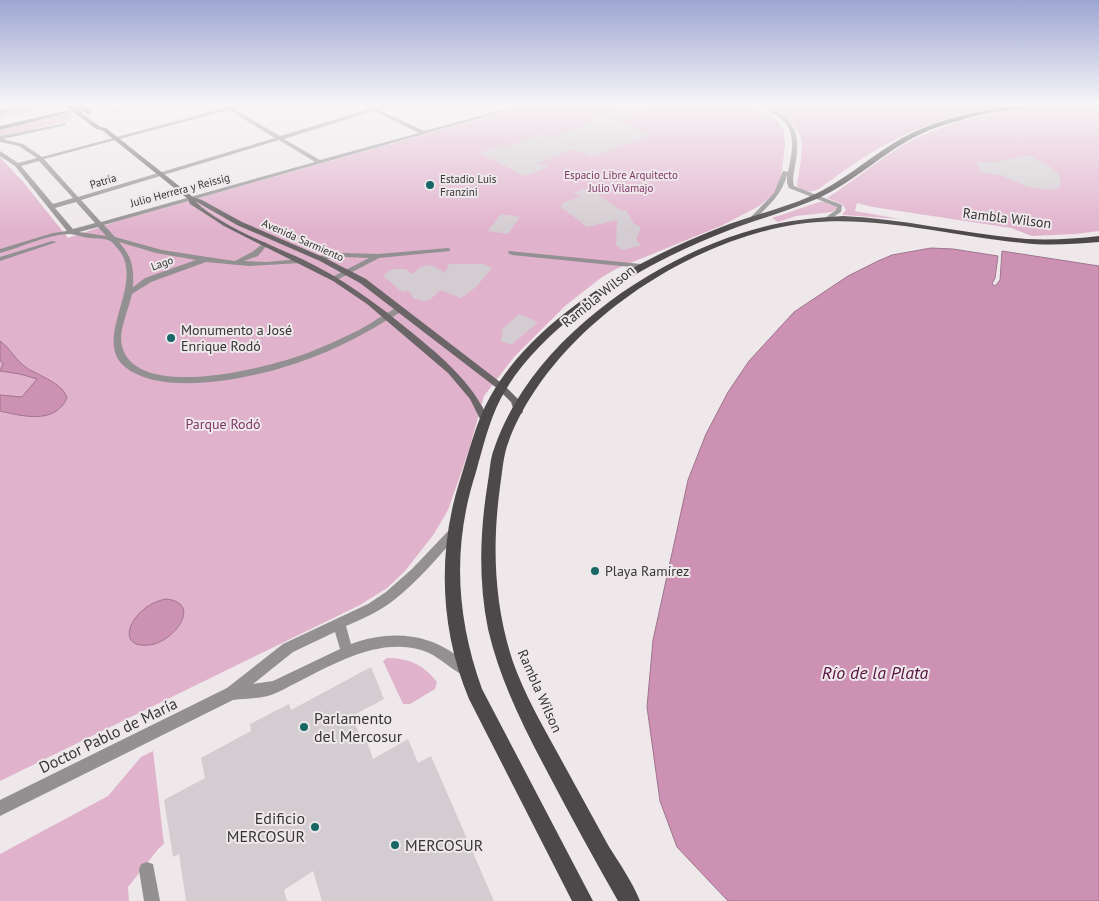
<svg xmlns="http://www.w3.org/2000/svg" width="1099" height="901" viewBox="0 0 1099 901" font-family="'PT Sans',sans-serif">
	<rect width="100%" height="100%" fill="#eee8eb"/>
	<g fill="#e1b2cc">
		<polygon points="32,105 60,105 0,119 0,113"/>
		<polygon points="529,105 749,105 777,120 784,131 785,146 780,185 775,193 759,206 723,225 616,269 602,277 565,306 514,357 484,396 469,450 448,510 434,534 405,571 387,588 360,605 0,781 0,157 24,183 68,238 121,220"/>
		<path d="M764,105H1009C971,112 931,121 896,139C868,153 843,171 819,189C811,193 803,192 797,186C804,140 811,129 764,105Z"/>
		<path d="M1037,105H1099V231L1075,234L1032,236L1011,228L873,207L857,203L855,211L900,219L843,215L842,214L846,210L843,205L827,198C853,182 876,161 902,146C943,122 991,113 1037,105Z"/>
		<polygon points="70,113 74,116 69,121 0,136 0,130"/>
		<polygon points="819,202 826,202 836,206 837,209 832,212 796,216 778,222 772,218"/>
		<path d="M387,658C408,657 425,666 437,682L435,689L410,704H403L383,661Z"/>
		<polygon points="153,751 164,844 159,848 128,887 129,901 0,901 0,854 108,796 141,757"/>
	</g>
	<g fill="#cc91b3" stroke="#9f758e">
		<polygon points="931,248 953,249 998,256 995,278 992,284 995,286 1000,280 1002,251 1099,266 1099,901 728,901 677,847 660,801 647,707 653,640 688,480 706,434 728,392 749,361 794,312 848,276 878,261 892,255"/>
		<path d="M0,341C11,349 16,361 27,368C39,376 63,383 67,398C55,425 22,416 0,411V395L22,397L37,379L20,374L0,371L3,364L0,360Z"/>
		<path d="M166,599C204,603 173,643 149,645C112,649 132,605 166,599Z"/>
	</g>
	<g fill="#d3ccd0">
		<polygon points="626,105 644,105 645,108 616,119 650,135 592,157 574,149 538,163 548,167 525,176 479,153 502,145 506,147 542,134 551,138 594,122 587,120"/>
		<polygon points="1029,155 1051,167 1059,174 1061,184 1059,187 1056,190 1028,187 1000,175 981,172 976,162 995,162"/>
		<polygon points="588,188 622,211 626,210 634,224 641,227 636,240 641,245 622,250 616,245 617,220 587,227 560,206 564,204 562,203 581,197 574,193"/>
		<polygon points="501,214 520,217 508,234 488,231"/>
		<polygon points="449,264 484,264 492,268 476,287 461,298 440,290 431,299 424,301 414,299 408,290 402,292 383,276 390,270 397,269 405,269 413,274 420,267 429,265 434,266 445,273"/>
		<polygon points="519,314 538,322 511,345 501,341 503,328"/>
		<polygon points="371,667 384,699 352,716 361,738 365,736 373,759 408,739 418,763 431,756 494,901 322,901 313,871 284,890 287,901 186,901 179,854 173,857 164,800 205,778 201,758 251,731 250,724 289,704 291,710"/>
	</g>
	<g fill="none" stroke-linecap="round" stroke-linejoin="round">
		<polyline stroke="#c9c4c7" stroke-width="5.5" stroke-dasharray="5.5 2.5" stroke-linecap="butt" points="69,111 89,106"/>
		<g fill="#939092" fill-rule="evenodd">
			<polygon points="22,105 28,105 0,114 0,110"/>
			<polygon points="134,105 141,105 116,111 114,110"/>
			<path d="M225,105L230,107L245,105V106L234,109L280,136L370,109L363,105H368L375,108L392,105V106L379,110L424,131L520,105H526L104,225L115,237L162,250L214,258L235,261L252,252L265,242L268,244L258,256L244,261L267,262L301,259L305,261L301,263L249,266L206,262L151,282L132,294C129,309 118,331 122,346C136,403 272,367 310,352C327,345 343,338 359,330C372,323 384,314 398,307H401L405,309C399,314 390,318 382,323C356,339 327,353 297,363C253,378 164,398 125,367C91,339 147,282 118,249C116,247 113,242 110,241C106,238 97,239 91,238C84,238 76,234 69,234C46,235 22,247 0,253V249L53,233L67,231L15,166L0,156V151L18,163L37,158L19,146L0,142V136L66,123V125L3,139L23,144L42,157L225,108L223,106ZM229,110L275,138L78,197L44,159ZM374,111L419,133L320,160L284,139ZM279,140L315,162L101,222L81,200ZM39,161L73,198L53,204L21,166ZM76,202L95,223L73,229L55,208ZM98,227L106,236L79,232ZM119,242L156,253L196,260L145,278L133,287C134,267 132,257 119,242Z"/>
			<path d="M758,105C765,104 773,109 779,113C800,126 799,145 795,166C794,173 792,179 794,186L842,205L841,212L829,220H825V218L836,210L837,207L789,188L787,183V175C782,195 768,206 754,220H750V218L774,193L783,171L788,172C792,152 798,130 778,117C772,112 764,110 758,105Z"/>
			<polygon points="52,241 57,242 0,261 0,257"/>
			<polygon points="448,248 450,249 450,251 379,258 335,281 332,281 332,277 369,258 344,257 318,260 314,258 318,256 344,253 378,254"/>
			<polygon points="509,251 641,264 645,266 641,268 512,255 508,253"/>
			<path d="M454,527L458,529L460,532L458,535C438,557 418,581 394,600C380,611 363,619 346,626L351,644C388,631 424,632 456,655C463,659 471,663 474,670L472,675L467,677C450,670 439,655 421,650C378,638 336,663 298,682C289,686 280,692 271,695C259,699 245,698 233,700L0,816V800L227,688L283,644L368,604L386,592L412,569L450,529ZM335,632L340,649L273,681L253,684L293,652Z"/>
			<polygon points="147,862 153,864 160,901 144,901 139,870 141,864"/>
		</g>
		<g fill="#6a6668" fill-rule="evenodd">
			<polygon points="69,110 71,112 0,130 0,126"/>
			<path d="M80,112L100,127L106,128L193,197L202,200L242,222L325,258L366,279L504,385L518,399L523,412L521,414H515L511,402L498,389L360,283L320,261L237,225L195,201C220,226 269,244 302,259C342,278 376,303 410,331C443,358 471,381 490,421L488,423H482L470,399L448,373L367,304L333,281L224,226L190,204L188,199L102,130L96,129L78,115Z"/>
		</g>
		<g fill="#4d494b" fill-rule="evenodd">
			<path d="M1018,105H1030C1020,110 1006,110 994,112C973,116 952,122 932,129C888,146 857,182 814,200C786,212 755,220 727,231C648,261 542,321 501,398C489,421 483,447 476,472C452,546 456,616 482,689L593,901H572L469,699C440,630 437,551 460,480C469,452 476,422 490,397C535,317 636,260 719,228C749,216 782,209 811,196C842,182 866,160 894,143C931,120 976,111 1018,105Z"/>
			<path d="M843,216C905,219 964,234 1026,239C1051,240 1075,239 1099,236V242C1073,244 1048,246 1023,243C950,236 879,215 806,223C688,237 547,332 507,446C503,459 502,474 500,487C492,546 494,605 513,662C524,693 541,723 557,752C574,783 591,814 608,845C619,863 632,881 640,901H618C594,859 571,817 549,775C524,728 500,681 488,629C478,580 480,530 488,481C490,470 490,459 494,449C529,345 642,265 742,233C775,222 808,218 843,216Z"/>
		</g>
		<g stroke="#6a6668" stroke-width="5.5">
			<polyline points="69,105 80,114"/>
			<polyline points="79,105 89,112"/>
		</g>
	</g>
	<linearGradient id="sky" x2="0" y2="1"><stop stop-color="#9da6d3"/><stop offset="0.45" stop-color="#f7f5f6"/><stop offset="1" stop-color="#f7f5f6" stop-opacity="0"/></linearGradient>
	<rect width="1099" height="231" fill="url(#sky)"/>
	<g fill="#186666" stroke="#eee8eb" stroke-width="2">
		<circle cx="430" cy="185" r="5"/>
		<circle cx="171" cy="338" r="5"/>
		<circle cx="595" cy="571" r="5"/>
		<circle cx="304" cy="727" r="5"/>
		<circle cx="315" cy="827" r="5"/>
		<circle cx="395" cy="845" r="5"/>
	</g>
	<g text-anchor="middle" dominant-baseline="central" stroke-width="4" stroke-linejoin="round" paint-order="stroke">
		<g font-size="11" fill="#7f3764" stroke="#eee8eb">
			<text x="621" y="175">Espacio Libre Arquitecto<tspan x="621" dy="13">Julio Vilamajo</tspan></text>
		</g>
		<g font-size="11" fill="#373536" stroke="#eee8eb" text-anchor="start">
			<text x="440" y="179">Estadio Luis<tspan x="440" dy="13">Franzini</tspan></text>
		</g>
		<g font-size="11" fill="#373536" stroke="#eee8eb">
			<text transform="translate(103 181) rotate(-17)">Patria</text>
			<text transform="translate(180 190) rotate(-15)">Julio Herrera y Reissig</text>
			<text transform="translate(303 240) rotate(24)">Avenida Sarmiento</text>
			<text transform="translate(162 263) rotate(-20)">Lago</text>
		</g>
		<g font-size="14" fill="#373536" stroke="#eee8eb">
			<text transform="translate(1007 218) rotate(7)">Rambla Wilson</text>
			<text transform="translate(598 296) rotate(-39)">Rambla Wilson</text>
			<text transform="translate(540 691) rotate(66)">Rambla Wilson</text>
		</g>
		<g font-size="14" fill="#373536" stroke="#eee8eb" text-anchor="start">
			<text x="181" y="330">Monumento a José<tspan x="181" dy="16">Enrique Rodó</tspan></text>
			<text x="605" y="571">Playa Ramírez</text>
		</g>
		<g font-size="14" fill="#7f3764" stroke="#eee8eb">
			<text x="223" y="424">Parque Rodó</text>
		</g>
		<g font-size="16" fill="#373536" stroke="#eee8eb" text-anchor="start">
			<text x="314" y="718">Parlamento<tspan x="314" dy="18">del Mercosur</tspan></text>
			<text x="305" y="818" text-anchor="end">Edificio<tspan x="305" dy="18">MERCOSUR</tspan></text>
			<text x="405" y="845">MERCOSUR</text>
		</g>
		<g font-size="16" fill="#373536" stroke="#eee8eb">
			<text transform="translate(108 735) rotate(-26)">Doctor Pablo de María</text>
		</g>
		<g font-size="18" font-style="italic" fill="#581241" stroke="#eee8eb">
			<text x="875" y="672">Río de la Plata</text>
		</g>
	</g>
</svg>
